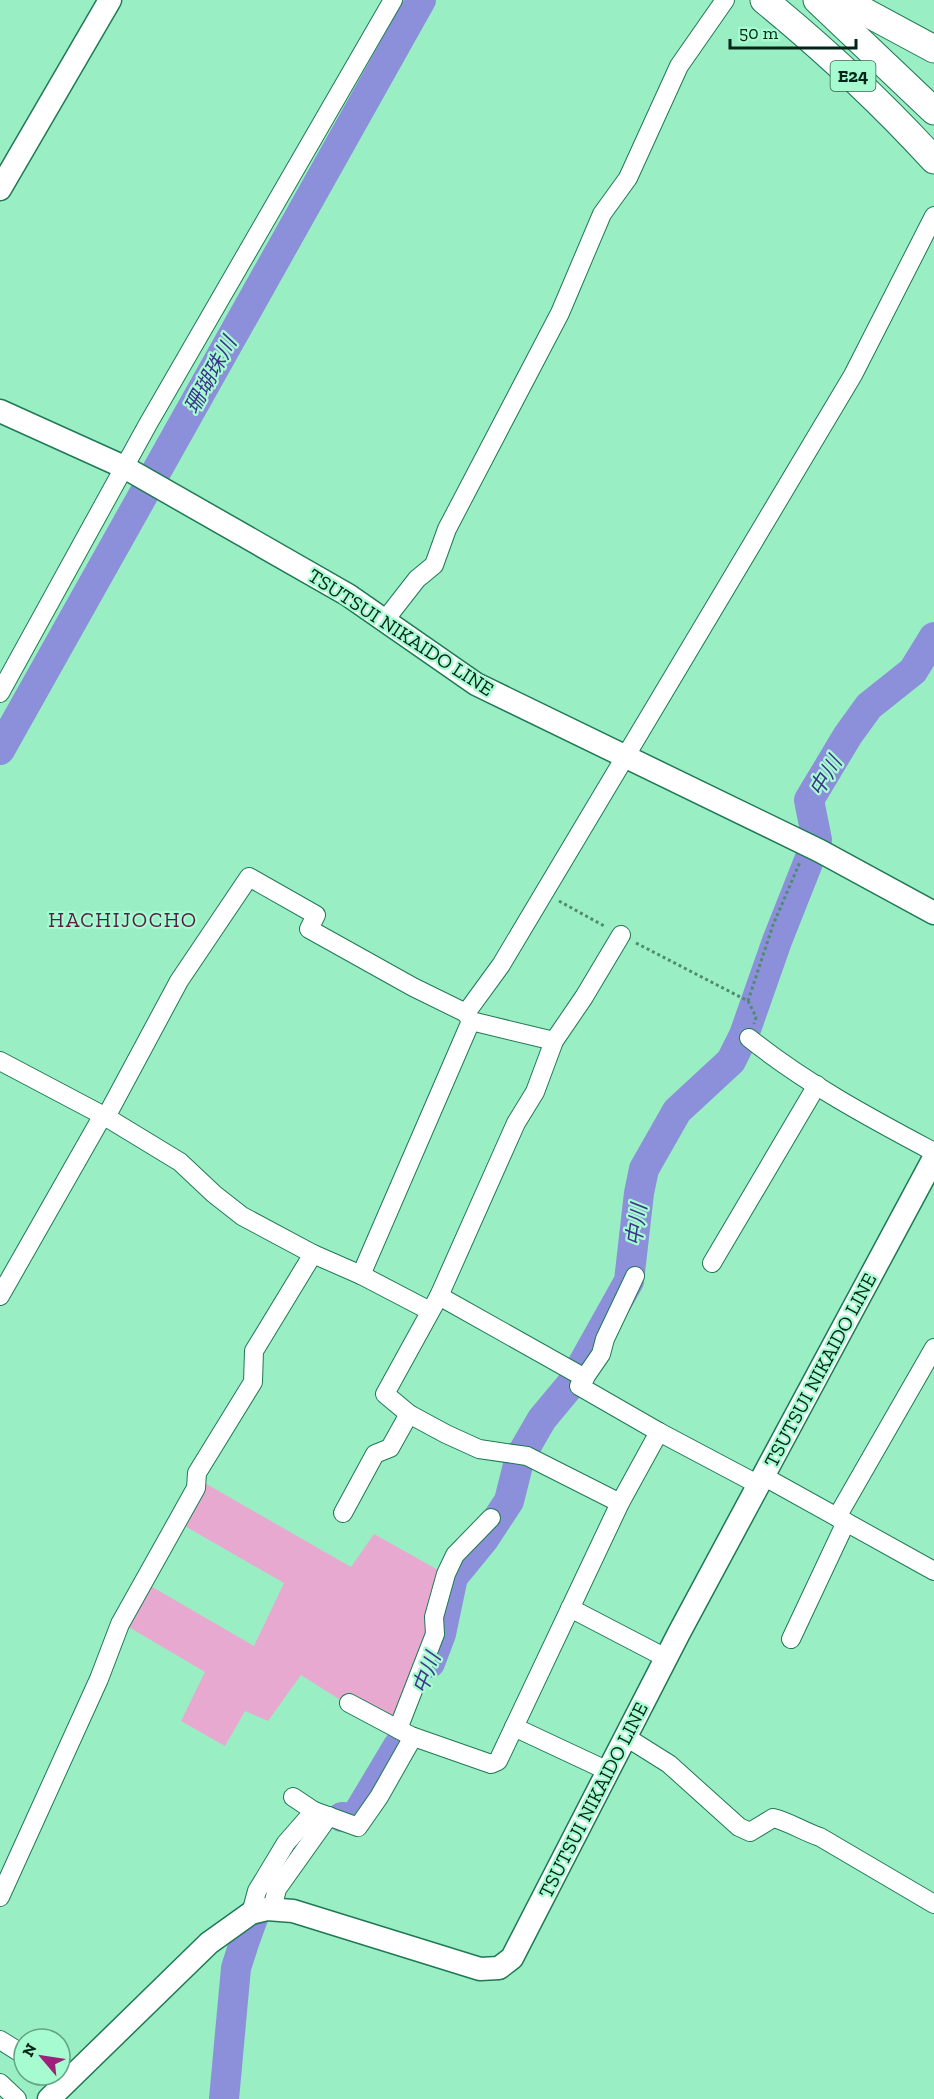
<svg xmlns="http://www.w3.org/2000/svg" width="934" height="2099" viewBox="0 0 934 2099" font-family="'Zilla Slab','Noto Sans JP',serif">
	<rect width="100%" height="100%" fill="#9aeec4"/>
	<polygon fill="#e8a9d0" points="203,1482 351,1567 374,1534 440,1571 423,1646 394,1719 345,1703 301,1675 268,1721 245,1711 225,1746 181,1721 205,1672 127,1626 149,1585 254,1646 284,1583 183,1525"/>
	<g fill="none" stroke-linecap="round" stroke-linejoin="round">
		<g stroke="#8c8fd9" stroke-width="30">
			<polyline points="0,750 421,0"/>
			<polyline points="430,1663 441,1634 453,1577 484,1539 509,1501 520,1457 542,1419 572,1383 629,1281 639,1193 644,1169 677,1111 731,1061 744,1035 777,941 817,840 809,800 848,735 869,706 913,671 934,637"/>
			<polyline points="342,1817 355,1818 398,1746"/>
			<polyline points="224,2099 236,1968 244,1943 253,1918 271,1880 280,1866 313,1827"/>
		</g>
		<g stroke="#1f7954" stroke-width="20">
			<g id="minor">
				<polyline points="385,620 417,579 434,565 447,529 560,313 602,214 628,178 679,66 725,0"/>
				<polyline points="0,693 148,424 393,0"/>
				<polyline points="471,1021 554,1041"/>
				<path d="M749,1038C805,1083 870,1118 934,1152"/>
				<polyline points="0,1061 106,1117 180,1162 214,1194 242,1216 313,1254 361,1275 430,1311"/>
				<polyline points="106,1117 179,981 249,877 316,915 309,929 413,987 466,1013"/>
				<polyline points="712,1263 817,1085"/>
				<polyline points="361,1275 471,1021 466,1013 501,965 853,375 934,216"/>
				<polyline points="635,1276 605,1339 601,1354 579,1386 659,1432 759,1485"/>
				<polyline points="0,1296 103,1115"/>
				<polyline points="439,1296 585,1378"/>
				<polyline points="763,1476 934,1571"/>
				<polyline points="620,1503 527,1456 479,1449 446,1434 409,1414 385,1394 439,1296 516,1123 535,1092 554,1041 584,997 621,935"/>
				<polyline points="343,1513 375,1454 390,1448 409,1414"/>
				<polyline points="837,1517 934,1348"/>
				<polyline points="570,1608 666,1658"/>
				<polyline points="791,1639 846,1522"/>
				<polyline points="349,1703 411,1736 491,1764 498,1761 620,1503 659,1432"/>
				<polyline points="514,1727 608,1771"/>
				<polyline points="398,1729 435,1634 434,1617 446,1574 455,1555 491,1518"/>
				<path d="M626,1737L669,1764L739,1827L750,1832L773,1818C790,1822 804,1832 820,1837L934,1904"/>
				<polyline points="293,1797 314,1811 358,1827 379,1797 413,1737"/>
				<polyline points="0,1897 99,1679 120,1624 196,1488 197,1473 253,1382 254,1351 313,1254"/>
				<polyline points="272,1909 277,1889 329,1816"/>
				<polyline points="251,1913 257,1891 286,1843 314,1811"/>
				<polyline points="0,2040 24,2055"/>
				<polyline points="0,2083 17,2099"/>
			</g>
		</g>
		<g stroke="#1f7954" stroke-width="25">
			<g id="major">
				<polyline points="0,189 110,0"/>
				<polyline points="0,411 124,467 348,595 476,684 820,851 934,913"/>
				<polyline points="49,2099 209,1943 251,1913 267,1909 293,1911 480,1969 499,1968 512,1958 679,1633 934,1158"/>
			</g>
		</g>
		<g stroke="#1f7954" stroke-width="29">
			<g id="highway">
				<path d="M764,0C825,50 881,102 934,160"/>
				<polyline points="817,0 934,111"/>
				<polyline points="843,0 934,49"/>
			</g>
		</g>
		<g stroke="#4f8c6f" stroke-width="3" stroke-dasharray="3 3" stroke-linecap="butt">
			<polyline points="559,901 606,927"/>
			<polyline points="636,943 748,1001 756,1017 754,1024"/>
			<polyline points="748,1001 773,925 800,862"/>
		</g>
		<use href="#minor" stroke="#fff" stroke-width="18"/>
		<use href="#major" stroke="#fff" stroke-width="22"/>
		<use href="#highway" stroke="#fff" stroke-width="27"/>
	</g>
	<g text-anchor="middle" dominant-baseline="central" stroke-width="4.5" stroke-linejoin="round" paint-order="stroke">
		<rect fill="#a7fbd1" stroke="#33654e" stroke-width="1.5" x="830.5" y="61" width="45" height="30" rx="4.5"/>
		<g font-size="18" font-weight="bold" fill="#012516">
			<text x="853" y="76">E24</text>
		</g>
		<g font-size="20" fill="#012516" stroke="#a7fbd1">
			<text transform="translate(401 632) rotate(33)">TSUTSUI NIKAIDO LINE</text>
			<text transform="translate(820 1370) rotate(-62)">TSUTSUI NIKAIDO LINE</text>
			<text transform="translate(593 1800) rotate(-63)">TSUTSUI NIKAIDO LINE</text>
		</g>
		<g font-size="21" font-style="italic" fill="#3c358c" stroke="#a7fbd1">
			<text transform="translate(210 375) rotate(-61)">珊瑚珠川</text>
			<text transform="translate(825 776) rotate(-59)">中川</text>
			<text transform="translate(636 1225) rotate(-82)">中川</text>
			<text transform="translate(426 1673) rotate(-69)">中川</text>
		</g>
		<g font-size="21" letter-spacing="1.5" fill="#571d45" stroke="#a7fbd1">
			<text x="123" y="919">HACHIJOCHO</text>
		</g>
	</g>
	<g transform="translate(42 2057) rotate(299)"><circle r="28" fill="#a7fbd1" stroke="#65a586" stroke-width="1.5"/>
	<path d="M0-4.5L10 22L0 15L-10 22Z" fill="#9c227b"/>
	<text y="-9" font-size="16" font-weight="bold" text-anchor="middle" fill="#012516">N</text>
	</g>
	<path d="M730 39v9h126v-9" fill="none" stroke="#012516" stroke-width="3"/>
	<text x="739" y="39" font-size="18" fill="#012516" stroke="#a7fbd1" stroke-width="4.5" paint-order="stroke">50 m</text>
</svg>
